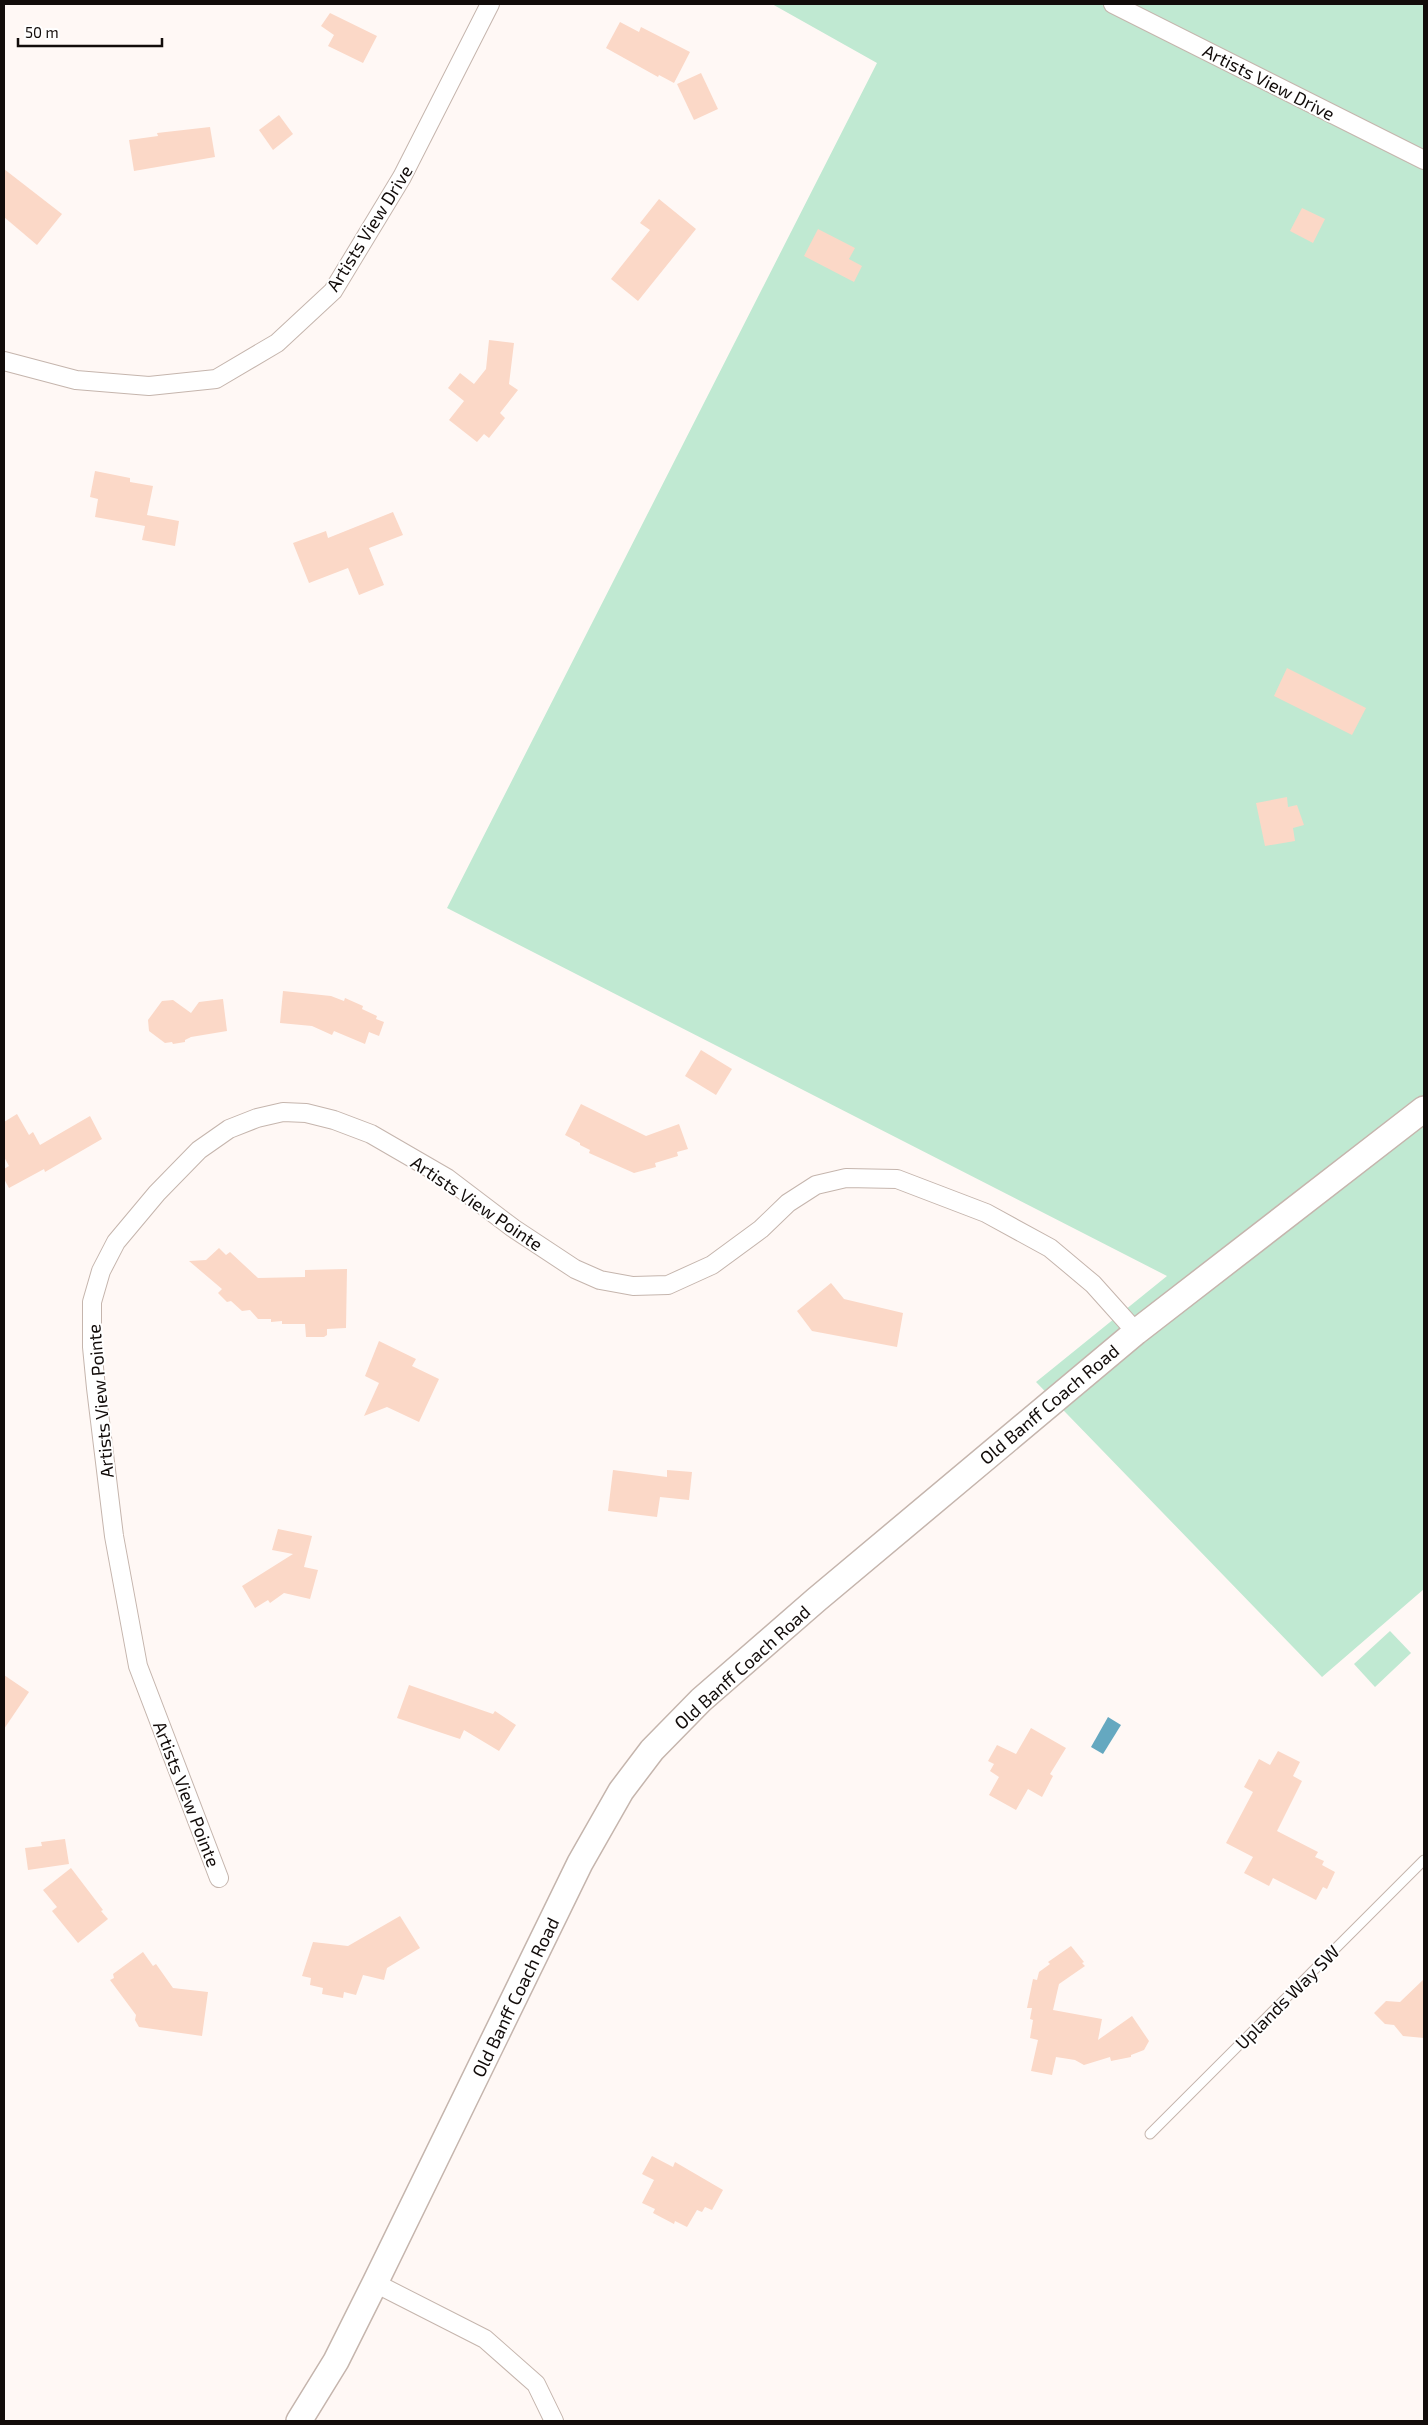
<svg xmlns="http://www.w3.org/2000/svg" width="1428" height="2425" viewBox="0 0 1428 2425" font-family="'Exo 2',sans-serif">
	<rect width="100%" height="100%" fill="#fff8f5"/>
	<g fill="#c0e9d2">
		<polygon points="772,4 1424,4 1424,1589 1322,1677 1036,1382 1167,1276 447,908 877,63"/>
		<polygon points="1390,1631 1411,1653 1375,1687 1354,1664"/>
	</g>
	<polygon fill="#65a8c0" points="1108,1717 1121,1725 1103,1754 1091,1747"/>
	<g fill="#fbd8c7">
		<polygon points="330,13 377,36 363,63 328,46 334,35 321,26"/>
		<polygon points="620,22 639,32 641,27 690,52 674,83 659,75 658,77 606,48"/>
		<polygon points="701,73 718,109 694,120 677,84"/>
		<polygon points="279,115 293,134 273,150 259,130"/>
		<polygon points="210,127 215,157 134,171 129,140 158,136 157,133"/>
		<polygon points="4,169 62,214 37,245 4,217"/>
		<polygon points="659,199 696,229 638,301 611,279 650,230 640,223"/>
		<polygon points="1302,208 1325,219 1313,243 1290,231"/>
		<polygon points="818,229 855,248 849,259 862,266 854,282 804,256"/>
		<polygon points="489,340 514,343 509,384 518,390 500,413 505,418 489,438 484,434 477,442 449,420 464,401 448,388 460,373 474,384 486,369"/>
		<polygon points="95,471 130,478 130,482 153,486 147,515 179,521 175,546 142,540 145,526 95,517 98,499 90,497"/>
		<polygon points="393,512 403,535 369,548 384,585 359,595 348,568 309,583 293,543 326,531 328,538"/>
		<polygon points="1287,668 1366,708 1352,735 1274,696"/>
		<polygon points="1287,797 1288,807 1297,805 1304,825 1293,828 1295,841 1265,846 1256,803"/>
		<polygon points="283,991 331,996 344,1001 345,998 363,1006 362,1009 377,1016 376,1019 384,1022 379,1036 369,1032 365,1044 334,1031 332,1035 312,1026 280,1023"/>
		<polygon points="223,999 227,1031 191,1037 185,1040 185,1042 173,1044 172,1042 165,1043 149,1031 148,1020 162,1001 173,1000 191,1013 199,1002"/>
		<polygon points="701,1050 732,1069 716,1095 685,1076"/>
		<polygon points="581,1104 646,1136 679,1124 688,1149 677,1152 678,1156 655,1163 656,1167 634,1173 589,1153 590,1150 580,1145 580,1143 565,1135"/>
		<polygon points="17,1114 29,1135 33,1132 40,1145 90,1116 102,1139 45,1172 44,1169 9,1188 4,1179 4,1169 9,1166 4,1157 4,1122"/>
		<polygon points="219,1248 226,1255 230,1252 258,1278 305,1277 305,1270 347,1269 346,1328 327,1329 327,1335 324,1337 306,1337 305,1324 282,1324 282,1321 271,1322 271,1319 258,1319 250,1310 242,1311 231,1301 227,1302 218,1293 222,1289 189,1261 206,1260"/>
		<polygon points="831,1283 844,1299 903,1313 897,1347 812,1331 797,1311"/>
		<polygon points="379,1341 416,1359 412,1366 439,1379 419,1422 387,1407 364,1416 379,1383 365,1376"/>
		<polygon points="613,1470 667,1477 667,1470 692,1472 689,1500 660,1497 657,1517 608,1511"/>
		<polygon points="278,1529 312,1536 304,1567 318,1570 310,1599 284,1593 270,1603 268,1600 255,1608 242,1586 293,1554 272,1550"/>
		<polygon points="4,1675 29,1692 4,1729"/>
		<polygon points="409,1685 493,1714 495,1711 516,1725 499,1751 464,1730 460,1739 397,1718"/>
		<polygon points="1031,1728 1066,1748 1050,1774 1053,1776 1042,1797 1028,1789 1016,1810 989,1795 999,1777 990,1771 994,1764 988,1761 997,1745 1016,1754"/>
		<polygon points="1278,1751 1300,1762 1293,1776 1302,1781 1277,1831 1318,1852 1315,1857 1324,1861 1322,1865 1335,1872 1327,1889 1323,1887 1316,1900 1273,1878 1269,1886 1244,1873 1253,1857 1226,1843 1253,1792 1244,1787 1259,1759 1270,1765"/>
		<polygon points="65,1839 69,1864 28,1870 25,1848 42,1846 41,1842"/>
		<polygon points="71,1868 103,1910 101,1911 108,1919 78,1943 52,1911 57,1907 43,1890"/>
		<polygon points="400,1916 420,1948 387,1968 384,1980 363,1975 356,1995 344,1992 343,1998 322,1994 323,1988 310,1985 311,1978 302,1976 313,1942 348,1946"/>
		<polygon points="1071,1946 1084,1962 1082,1963 1085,1966 1059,1984 1053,2010 1102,2019 1098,2040 1132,2016 1149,2041 1144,2050 1131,2055 1131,2057 1111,2061 1110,2057 1084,2065 1075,2060 1056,2057 1052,2075 1031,2071 1038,2040 1030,2038 1033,2020 1030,2019 1032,2008 1027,2008 1033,1979 1037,1980 1039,1972 1050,1964 1048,1962"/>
		<polygon points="143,1952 153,1966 156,1964 173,1988 208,1992 202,2036 139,2027 135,2020 136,2015 110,1980 114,1978 113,1974"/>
		<polygon points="1424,1979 1424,2038 1403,2036 1394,2025 1385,2024 1374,2013 1386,2001 1400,2002"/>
		<polygon points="652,2156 673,2167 675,2162 723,2190 712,2210 705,2207 702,2212 697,2210 687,2227 675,2221 674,2224 653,2213 655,2209 642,2203 654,2180 642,2174"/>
	</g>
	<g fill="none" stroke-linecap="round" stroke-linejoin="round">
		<g stroke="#c5b5ad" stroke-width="11">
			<polyline id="lane" points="1150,2134 1424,1860"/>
		</g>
		<g stroke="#c5b5ad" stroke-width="20">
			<g id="street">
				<polyline points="1113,4 1424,160"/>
				<polyline points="4,361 76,380 149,386 216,379 277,343 333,291 402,177 490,4"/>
				<polyline points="219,1878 138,1666 114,1536 96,1388 92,1347 92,1302 101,1271 116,1242 157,1193 199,1150 229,1129 257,1118 283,1112 306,1113 334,1120 371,1134 447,1178 513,1228 575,1269 600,1280 633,1286 668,1285 712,1265 761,1229 788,1203 816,1185 846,1178 897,1179 986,1213 1050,1248 1093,1284 1136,1332"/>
				<polyline points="375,2283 485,2339 536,2384 554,2421"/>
			</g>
		</g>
		<g stroke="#c5b5ad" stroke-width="28">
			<polyline id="secondary" points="299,2421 336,2361 375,2283 580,1863 621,1791 652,1750 701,1700 816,1600 1136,1332 1424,1109"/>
		</g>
		<use href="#lane" stroke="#fff" stroke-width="9"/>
		<use href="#street" stroke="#fff" stroke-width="18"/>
		<use href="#secondary" stroke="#fff" stroke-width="25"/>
	</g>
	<g text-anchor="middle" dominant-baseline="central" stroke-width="4" stroke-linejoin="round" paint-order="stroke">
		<g font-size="18" fill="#120c0a" stroke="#fff">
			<text transform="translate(1269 82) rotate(27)">Artists View Drive</text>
			<text transform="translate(369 228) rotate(-58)">Artists View Drive</text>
			<text transform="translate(477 1203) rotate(34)">Artists View Pointe</text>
			<text transform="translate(100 1401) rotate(-95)">Artists View Pointe</text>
			<text transform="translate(1049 1404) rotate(-40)">Old Banff Coach Road</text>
			<text transform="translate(742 1667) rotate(-42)">Old Banff Coach Road</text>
			<text transform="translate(187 1794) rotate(69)">Artists View Pointe</text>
			<text transform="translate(515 1997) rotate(-64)">Old Banff Coach Road</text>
			<text transform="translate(1287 1997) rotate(-45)">Uplands Way SW</text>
		</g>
	</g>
	<rect width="1428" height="2425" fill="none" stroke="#120c0a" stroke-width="10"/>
	<path d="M18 38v8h144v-8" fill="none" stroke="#120c0a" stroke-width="2.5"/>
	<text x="25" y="38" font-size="15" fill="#120c0a" stroke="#ffffff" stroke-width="4" paint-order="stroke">50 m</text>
</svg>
